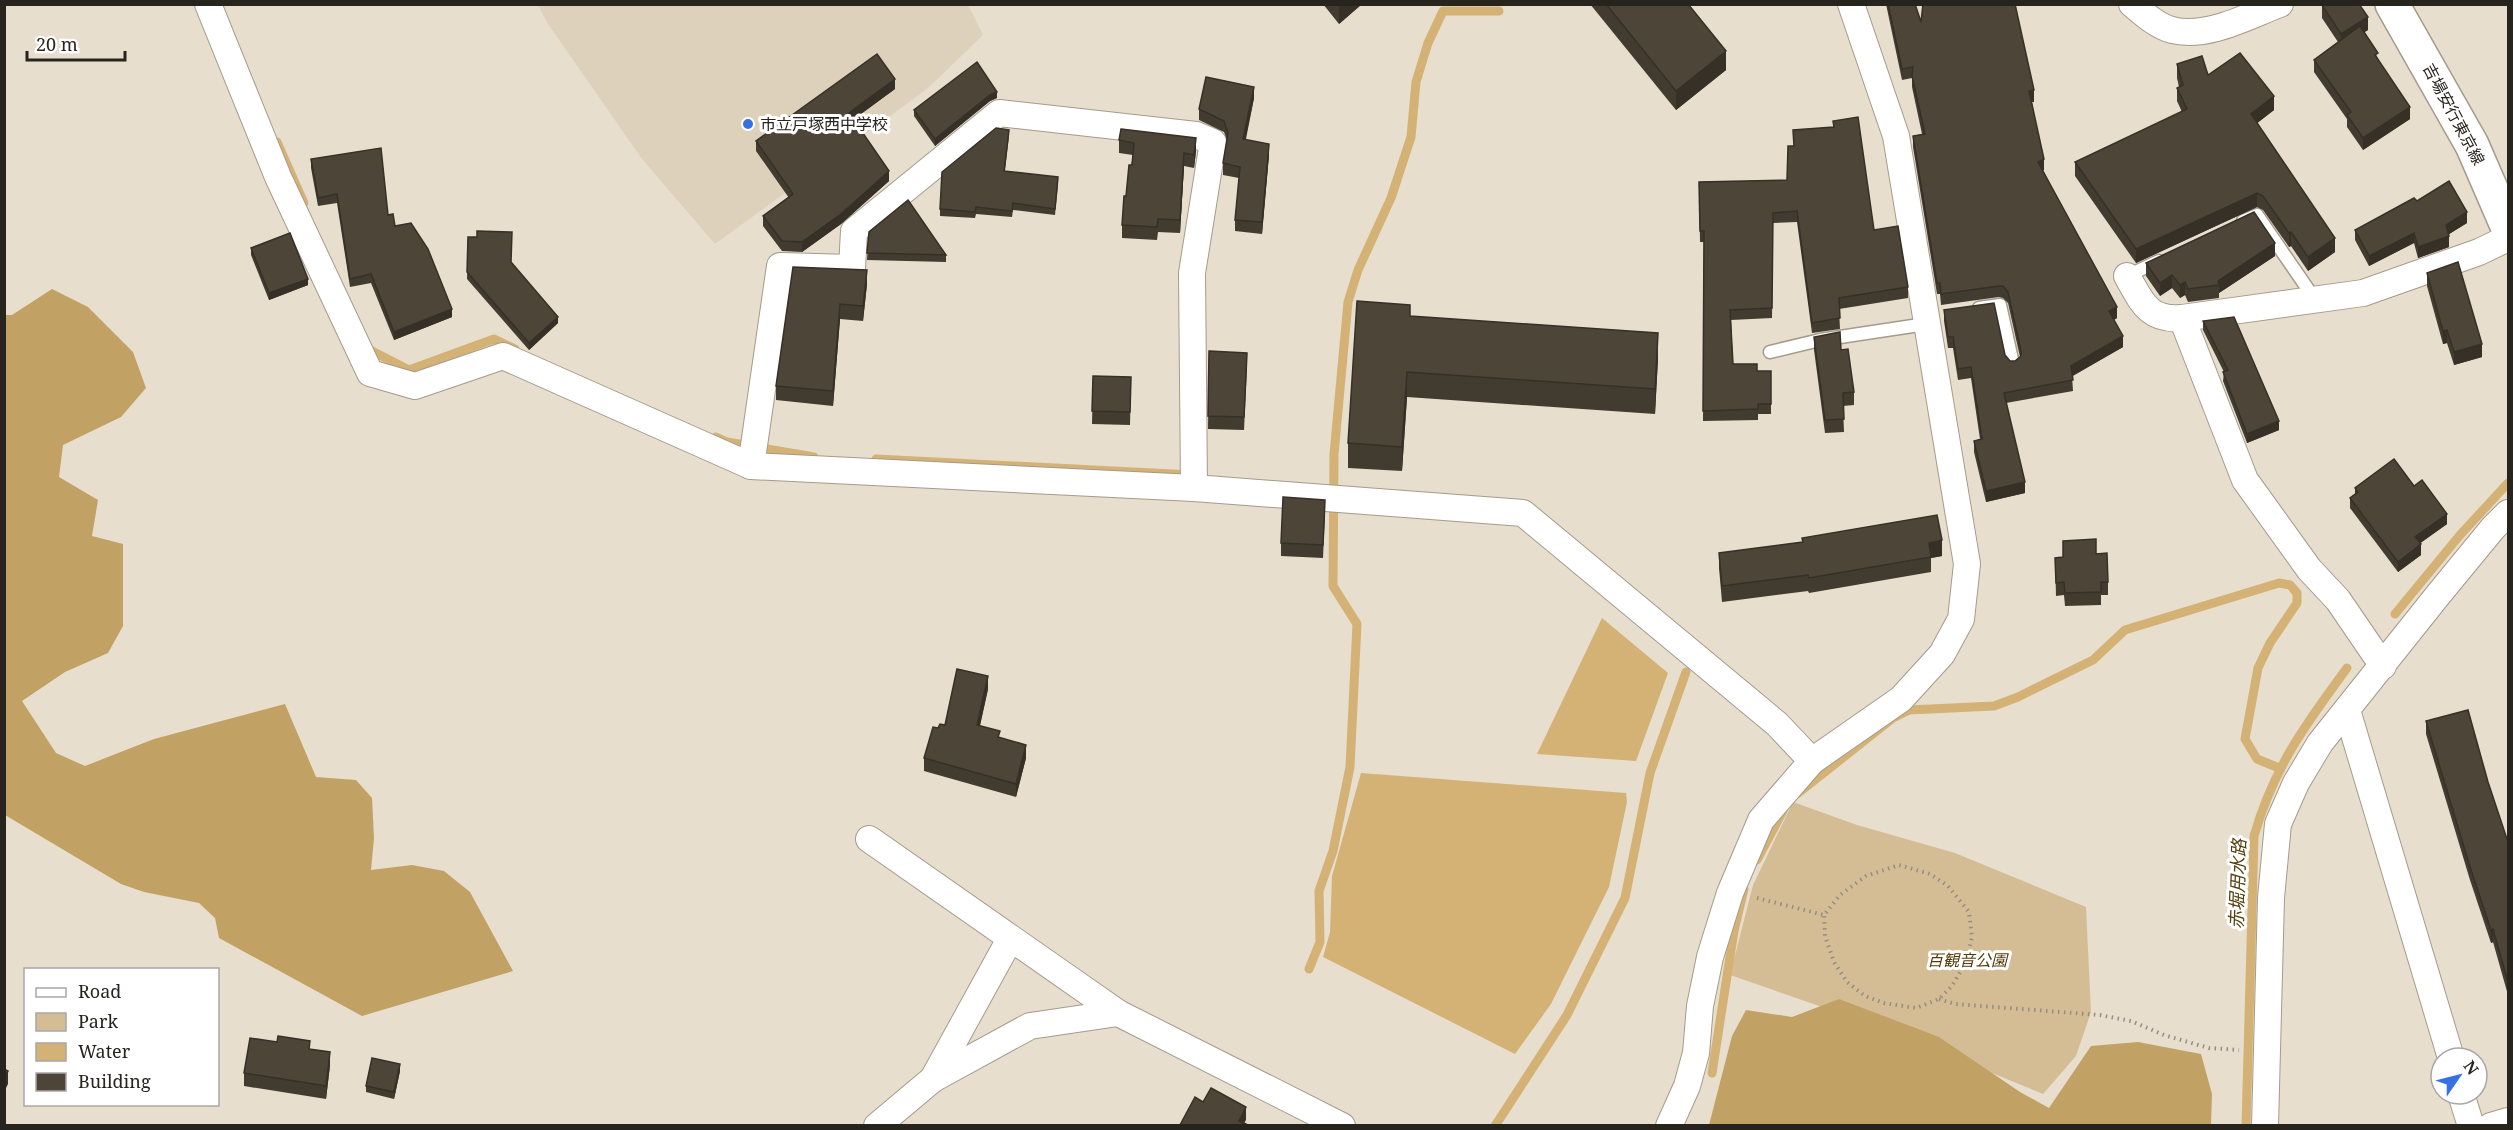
<svg xmlns="http://www.w3.org/2000/svg" width="2513" height="1130" viewBox="0 0 2513 1130" font-family="'Noto Serif','Noto Sans JP',serif">
	<rect width="100%" height="100%" fill="#e7dece"/>
	<polygon fill="#ded1bb" points="538,5 968,5 983,35 927,89 715,244 642,159 548,24"/>
	<polygon fill="#d4bd95" points="1793,802 1857,825 1955,853 2086,907 2091,1012 2076,1056 2043,1094 1880,1027 1730,975 1753,885"/>
	<g fill="#c2a164">
		<polygon points="52,289 88,307 133,352 146,388 121,417 63,445 59,477 98,500 92,536 123,544 123,626 108,653 65,672 22,701 56,753 85,766 154,739 285,704 316,777 356,780 372,798 374,838 371,870 412,865 444,871 470,892 513,971 362,1016 219,938 215,918 199,903 144,892 121,884 5,815 5,315 12,315"/>
		<polygon points="1839,999 1939,1037 2020,1092 2049,1108 2091,1046 2138,1042 2201,1054 2212,1094 2211,1125 1709,1125 1732,1036 1746,1010 1792,1017"/>
	</g>
	<g fill="#d4b275">
		<polygon points="1602,618 1668,673 1636,761 1537,754"/>
		<polygon points="1361,773 1626,793 1627,802 1609,887 1551,1004 1515,1054 1323,957 1330,932 1332,876"/>
	</g>
	<g fill="none" stroke-linecap="round" stroke-linejoin="round">
		<g stroke="#d4b275" stroke-width="9">
			<polyline points="277,142 304,203"/>
			<polyline points="366,345 368,349 409,370 494,339 515,349"/>
			<polyline points="716,437 727,442 814,457"/>
			<polyline points="876,459 1192,475"/>
			<polyline points="2395,614 2460,535 2508,483"/>
			<polyline points="1797,794 1893,718 1909,710 1994,706 2018,697 2093,660 2125,630 2279,583 2290,585 2297,593 2297,603 2270,643 2258,668 2245,739 2257,759 2279,768"/>
			<polyline points="1757,860 1783,811"/>
			<polyline points="1309,969 1320,942 1319,891 1333,851 1350,767 1357,624 1333,586 1334,454 1348,302 1358,270 1391,198 1411,137 1416,82 1428,43 1443,11 1499,11"/>
			<polyline points="1712,1073 1734,931 1744,889"/>
			<polyline points="1495,1126 1567,1015 1625,898 1650,773 1686,672"/>
			<path d="M2246,1126L2254,836C2274,767 2305,725 2347,668"/>
		</g>
		<g stroke="#a49b8c" stroke-width="15">
			<g id="lane">
				<polyline points="2243,221 2257,215 2314,298"/>
				<polyline points="2127,276 2159,261"/>
				<polyline points="1979,308 2000,305 2013,364"/>
				<polyline points="1770,352 1820,340 1926,324"/>
			</g>
		</g>
		<g stroke="#a49b8c" stroke-width="28">
			<g id="street">
				<polyline points="208,4 278,177 370,373 415,386 503,356 751,466 1194,488 1523,513 1777,724 1812,761 1761,820 1730,893 1710,957 1700,1006 1696,1053 1687,1086 1669,1126"/>
				<path d="M2132,4C2144,14 2157,26 2172,30C2207,39 2248,16 2280,4"/>
				<path d="M2127,276C2142,302 2148,321 2182,318L2363,293L2479,252L2508,238"/>
				<polyline points="2182,318 2245,480 2309,569 2338,600 2383,666"/>
				<polyline points="751,466 780,266 852,268 854,231 999,113 1196,135 1213,142 1192,273 1194,488"/>
				<polyline points="2347,710 2451,1058"/>
				<polyline points="1812,761 1901,699 1942,654 1961,619 1967,564 1896,136 1851,4"/>
				<polyline points="869,839 1118,1013"/>
				<polyline points="933,1079 1010,939"/>
				<polyline points="2461,1094 2471,1126"/>
				<polyline points="877,1126 933,1079 1030,1026 1118,1013 1342,1126"/>
				<polyline points="2265,1126 2271,898 2278,824 2296,783 2320,743 2438,595 2493,528 2508,513"/>
				<polyline points="2491,1126 2508,1121"/>
			</g>
		</g>
		<g stroke="#a49b8c" stroke-width="36">
			<polyline id="secondary" points="2392,4 2472,145 2508,228"/>
		</g>
		<g stroke="#958e82" stroke-width="4" stroke-dasharray="1.5 4.5" stroke-linecap="butt">
			<polyline points="1757,898 1824,915 1840,895 1866,876 1899,865 1930,874 1948,886 1969,912 1972,937 1966,962 1952,986 1939,999 1916,1008 1884,1003 1865,996 1847,982 1834,962 1825,936 1824,915"/>
			<polyline points="1939,999 1955,1004 2100,1015 2131,1021 2164,1035 2209,1048 2239,1050"/>
		</g>
		<use href="#lane" stroke="#fff" stroke-width="12"/>
		<use href="#street" stroke="#fff" stroke-width="26"/>
		<use href="#secondary" stroke="#fff" stroke-width="33"/>
	</g>
	<g fill="#423b30">
		<polygon points="1323,4 1362,4 1339,24"/>
		<polygon points="1590,4 1688,4 1726,70 1676,110"/>
		<polygon points="1886,4 1915,4 1921,22 2034,102 2032,102 2044,170 2043,170 2117,318 2114,320 2123,347 2072,376 2073,391 2006,403 2025,493 1986,502 1974,452 1974,441 1980,439 1971,378 1958,380 1953,348 1948,348 1944,321 1944,310 2005,355 2010,361 2015,361 2020,357 2008,303 2003,298 1999,297 1941,305 1940,294 1937,294 1913,147 1913,136 1922,134 1912,87 1912,78 1902,80"/>
		<polygon points="2322,5 2368,30 2364,32 2410,119 2363,150 2347,127 2347,119 2314,72 2314,60 2338,42 2322,18"/>
		<polygon points="2177,64 2208,75 2274,110 2257,123 2335,252 2308,271 2291,246 2289,247 2263,210 2257,207 2136,263 2075,176 2075,162 2182,112 2177,101 2177,88 2179,87 2177,78"/>
		<polygon points="895,89 853,119 889,181 841,224 802,252 782,251 763,226 763,216 789,198 756,151 756,141"/>
		<polygon points="997,98 990,101 935,146 914,116 914,110"/>
		<polygon points="1254,98 1246,139 1269,155 1262,234 1235,231 1235,220 1239,178 1223,175 1223,163 1227,140 1224,132 1199,120 1199,109"/>
		<polygon points="1833,121 1874,230 1908,287 1908,298 1839,309 1840,329 1812,333 1797,222 1773,223 1772,318 1731,320 1733,364 1757,371 1771,371 1771,414 1758,414 1758,420 1703,421 1704,242 1700,242 1699,182 1787,180 1794,146 1793,130 1833,127"/>
		<polygon points="1009,136 1005,171 1058,184 1055,215 1013,210 1012,217 976,214 975,218 940,216 940,209"/>
		<polygon points="1119,140 1196,151 1194,168 1184,166 1180,233 1158,232 1157,240 1122,238 1122,225 1126,196 1133,155 1119,153"/>
		<polygon points="311,159 388,215 452,317 394,340 371,283 350,287 337,203 318,206 311,168"/>
		<polygon points="2417,201 2467,223 2449,234 2449,247 2418,258 2414,243 2369,266 2355,240 2355,230"/>
		<polygon points="869,232 946,255 946,262 867,260"/>
		<polygon points="468,237 511,262 558,323 529,350 467,279"/>
		<polygon points="251,248 308,285 269,300 251,255"/>
		<polygon points="2275,256 2219,293 2219,298 2188,302 2185,295 2180,298 2172,288 2160,296 2146,276 2146,263"/>
		<polygon points="793,267 867,284 863,321 840,319 833,406 776,400 776,386"/>
		<polygon points="2427,273 2482,357 2454,365 2447,343 2443,344 2427,286"/>
		<polygon points="1410,316 1658,358 1655,414 1407,397 1402,471 1348,468 1348,443"/>
		<polygon points="2203,321 2279,430 2247,443 2223,381 2224,372 2203,330"/>
		<polygon points="1814,337 1841,350 1854,392 1854,405 1843,406 1844,432 1825,433 1814,350"/>
		<polygon points="1209,351 1247,366 1244,430 1208,429"/>
		<polygon points="1093,376 1131,377 1130,425 1092,424"/>
		<polygon points="2414,486 2447,524 2420,543 2421,555 2398,572 2350,508 2350,498 2355,494 2355,488"/>
		<polygon points="1325,513 1323,558 1281,556 1281,543"/>
		<polygon points="1802,538 1942,556 1931,558 1931,572 1809,593 1808,591 1722,602 1719,568 1719,553 1802,543"/>
		<polygon points="2096,554 2108,582 2108,595 2101,595 2101,605 2065,606 2064,595 2056,596 2055,558"/>
		<polygon points="988,689 980,726 1000,738 1026,758 1016,797 924,771 924,758 938,728 945,725"/>
		<polygon points="2426,721 2488,782 2508,842 2508,995 2493,942 2491,943 2470,880 2426,734"/>
		<polygon points="310,1049 330,1065 326,1099 244,1086 244,1073"/>
		<polygon points="400,1071 394,1099 366,1092 366,1086"/>
	</g>
	<g fill="#363027">
		<polygon points="1339,4 1362,4 1339,24"/>
		<polygon points="2368,17 2368,30 2341,47 2341,34"/>
		<polygon points="1726,51 1726,70 1676,110 1676,91"/>
		<polygon points="895,79 895,89 849,123 849,113"/>
		<polygon points="1254,87 1254,98 1243,150 1243,139"/>
		<polygon points="2034,90 2034,102 2029,102 2029,91"/>
		<polygon points="997,92 997,98 990,101 935,146 935,139 990,95"/>
		<polygon points="2274,96 2274,110 2251,128 2251,114"/>
		<polygon points="2410,107 2410,119 2363,150 2363,138"/>
		<polygon points="1196,138 1196,151 1194,168 1194,155"/>
		<polygon points="1269,144 1269,155 1262,234 1262,222"/>
		<polygon points="1184,153 1184,166 1180,233 1180,220"/>
		<polygon points="2044,159 2044,170 2038,173 2038,162"/>
		<polygon points="889,171 889,181 841,224 802,252 802,242"/>
		<polygon points="2257,193 2257,207 2136,263 2136,249"/>
		<polygon points="2467,212 2467,223 2446,236 2446,225"/>
		<polygon points="2291,232 2291,246 2289,247 2289,233"/>
		<polygon points="2414,233 2414,243 2369,266 2369,256"/>
		<polygon points="2449,236 2449,247 2418,258 2418,247"/>
		<polygon points="2335,238 2335,252 2308,271 2308,257"/>
		<polygon points="2275,243 2275,256 2219,293 2219,285 2218,281"/>
		<polygon points="867,270 867,284 863,321 863,306"/>
		<polygon points="2172,275 2172,288 2160,296 2160,283"/>
		<polygon points="308,279 308,285 269,300 269,293"/>
		<polygon points="2185,282 2185,295 2180,298 2180,285"/>
		<polygon points="840,304 840,319 833,406 833,391"/>
		<polygon points="2117,307 2117,318 2109,322 2109,311"/>
		<polygon points="452,309 452,317 394,340 394,332"/>
		<polygon points="558,317 558,323 529,350 529,343"/>
		<polygon points="2447,330 2447,343 2443,344 2443,331"/>
		<polygon points="1658,333 1658,358 1655,414 1655,389"/>
		<polygon points="2123,336 2123,347 2071,377 2071,366"/>
		<polygon points="2482,344 2482,357 2454,365 2454,352"/>
		<polygon points="1407,372 1407,397 1402,471 1402,447"/>
		<polygon points="2279,421 2279,430 2247,443 2247,434"/>
		<polygon points="2025,482 2025,493 1986,502 1986,491"/>
		<polygon points="2447,514 2447,524 2415,547 2415,537"/>
		<polygon points="1942,540 1942,556 1931,558 1929,543"/>
		<polygon points="2421,544 2421,555 2398,572 2398,562"/>
		<polygon points="988,676 988,689 977,738 977,725"/>
		<polygon points="1026,745 1026,758 1016,797 1016,784"/>
		<polygon points="2493,929 2493,942 2491,943 2491,930"/>
		<polygon points="330,1052 330,1065 326,1099 326,1086"/>
		<polygon points="400,1064 400,1071 394,1099 394,1092"/>
		<polygon points="8,1071 8,1084 4,1092 4,1079"/>
		<polygon points="1246,1107 1246,1120 1243,1125 1239,1121"/>
	</g>
	<g fill="#4d4538" stroke="#363027" stroke-width="1.5">
		<polygon points="1606,4 1688,4 1726,51 1676,91"/>
		<polygon points="1888,4 1915,4 1921,22 1923,4 2015,4 2034,90 2029,91 2044,159 2038,162 2117,307 2109,311 2123,336 2071,366 2073,380 2004,393 2025,482 1986,491 1974,441 1982,439 1971,367 1958,369 1953,337 1948,337 1944,310 1994,303 2005,355 2010,361 2015,361 2021,356 2021,351 2008,292 2003,286 1999,286 1941,294 1940,283 1937,283 1913,136 1925,134 1912,76 1913,67 1902,69"/>
		<polygon points="2323,4 2359,4 2368,17 2341,34 2322,5"/>
		<polygon points="2360,26 2378,53 2375,55 2410,107 2363,138 2347,115 2351,112 2314,60"/>
		<polygon points="2240,53 2274,96 2251,114 2335,238 2308,257 2291,232 2289,233 2263,196 2257,193 2136,249 2075,162 2187,109 2177,88 2183,85 2177,64 2202,56 2208,75"/>
		<polygon points="877,54 895,79 849,113 889,171 841,214 802,242 782,241 763,216 793,194 756,141"/>
		<polygon points="977,62 997,92 990,95 935,139 914,110"/>
		<polygon points="1206,77 1254,87 1243,139 1269,144 1262,222 1235,220 1240,167 1223,163 1228,133 1224,121 1199,109"/>
		<polygon points="1858,117 1874,230 1898,226 1908,287 1839,298 1840,318 1812,323 1797,211 1773,213 1772,308 1730,310 1733,364 1757,364 1757,371 1771,371 1771,404 1758,404 1758,409 1703,411 1704,231 1700,231 1699,182 1787,180 1788,146 1794,146 1793,130 1834,127 1833,121"/>
		<polygon points="996,128 1009,130 1004,171 1058,177 1055,209 1013,203 1012,211 976,207 975,212 940,209 942,172"/>
		<polygon points="1121,129 1196,138 1194,155 1184,153 1180,220 1158,219 1157,227 1122,225 1124,196 1126,196 1129,165 1132,165 1134,143 1119,140"/>
		<polygon points="381,148 388,215 393,214 395,226 411,223 428,249 452,309 394,332 371,274 350,279 337,194 318,198 311,159"/>
		<polygon points="2449,181 2467,212 2446,225 2449,236 2418,247 2414,233 2369,256 2355,230 2414,198 2417,201"/>
		<polygon points="908,200 946,255 867,253 869,232"/>
		<polygon points="2254,212 2275,243 2218,281 2219,285 2188,289 2185,282 2180,285 2172,275 2160,283 2146,263"/>
		<polygon points="477,231 512,232 511,262 558,317 529,343 467,272 468,237 477,237"/>
		<polygon points="290,233 308,279 269,293 251,248"/>
		<polygon points="2458,262 2482,344 2454,352 2447,330 2443,331 2427,273"/>
		<polygon points="793,267 867,270 863,306 840,304 833,391 776,386"/>
		<polygon points="1357,301 1410,305 1410,316 1658,333 1655,389 1407,372 1402,447 1348,443"/>
		<polygon points="2234,317 2279,421 2247,434 2223,372 2228,370 2203,321"/>
		<polygon points="1840,332 1841,350 1848,349 1854,392 1843,393 1844,419 1825,420 1814,337"/>
		<polygon points="1209,351 1247,353 1244,417 1208,416"/>
		<polygon points="1093,376 1131,377 1130,412 1092,411"/>
		<polygon points="2394,459 2414,486 2422,480 2447,514 2415,537 2421,544 2398,562 2350,498 2358,492 2355,488"/>
		<polygon points="1283,497 1325,500 1323,545 1281,543"/>
		<polygon points="1937,515 1942,540 1929,543 1931,557 1809,578 1808,575 1722,586 1719,553 1803,542 1802,538"/>
		<polygon points="2096,539 2096,554 2107,553 2108,582 2101,582 2101,592 2065,593 2064,582 2056,583 2055,558 2063,557 2063,541"/>
		<polygon points="957,669 988,676 977,725 1000,731 998,737 1026,745 1016,784 924,758 933,727 938,728 940,724 945,725"/>
		<polygon points="2468,710 2488,782 2508,842 2508,982 2493,929 2491,930 2470,867 2426,721"/>
		<polygon points="278,1036 310,1041 309,1049 330,1052 326,1086 244,1073 250,1038 277,1042"/>
		<polygon points="372,1058 400,1064 394,1092 366,1086"/>
		<polygon points="4,1069 8,1071 4,1079"/>
		<polygon points="1211,1088 1246,1107 1239,1121 1246,1124 1245,1125 1180,1125 1195,1097 1203,1102"/>
	</g>
	<circle fill="#3771e0" stroke="#fff" stroke-width="2" cx="748" cy="124" r="6"/>
	<g text-anchor="middle" dominant-baseline="central" stroke-width="6" stroke-linejoin="round" paint-order="stroke">
		<g font-size="16" fill="#27231d" stroke="#fff">
			<text transform="translate(2454 114) rotate(62)">吉場安行東京線</text>
		</g>
		<g font-size="16" fill="#27231d" stroke="#fff" text-anchor="start">
			<text x="760" y="124">市立戸塚西中学校</text>
		</g>
		<g font-size="16" font-style="italic" fill="#543d0b" stroke="#fff">
			<text x="1967" y="960">百観音公園</text>
		</g>
		<g font-size="18" font-style="italic" fill="#57400f" stroke="#fff">
			<text transform="translate(2237 884) rotate(-88)">赤堀用水路</text>
		</g>
	</g>
	<rect width="2513" height="1130" fill="none" stroke="#27231d" stroke-width="12"/>
	<rect x="24" y="968" width="195" height="138" fill="#ffffff" stroke="#a9a7a5" stroke-width="1.5"/>
	<rect x="36" y="988" width="30" height="9" fill="#ffffff" stroke="#a9a7a5" stroke-width="1.5"/>
	<text x="78" y="998" font-size="18" fill="#27231d">Road</text>
	<rect x="36" y="1013" width="30" height="18" fill="#d4bd95" stroke="#a9a7a5" stroke-width="1.5"/>
	<text x="78" y="1028" font-size="18" fill="#27231d">Park</text>
	<rect x="36" y="1043" width="30" height="18" fill="#d4b275" stroke="#a9a7a5" stroke-width="1.5"/>
	<text x="78" y="1058" font-size="18" fill="#27231d">Water</text>
	<rect x="36" y="1073" width="30" height="18" fill="#4d4538" stroke="#a9a7a5" stroke-width="1.5"/>
	<text x="78" y="1088" font-size="18" fill="#27231d">Building</text>
	<g transform="translate(2459 1076) rotate(55)"><circle r="28" fill="#ffffff" stroke="#a9a7a5" stroke-width="1.5"/>
	<path d="M0-4.5L10 22L0 15L-10 22Z" fill="#3771e0"/>
	<text y="-9" font-size="16" font-weight="bold" text-anchor="middle" fill="#27231d">N</text>
	</g>
	<path d="M27 51v9h98v-9" fill="none" stroke="#27231d" stroke-width="3"/>
	<text x="36" y="51" font-size="18" fill="#27231d" stroke="#ffffff" stroke-width="4.5" paint-order="stroke">20 m</text>
</svg>
